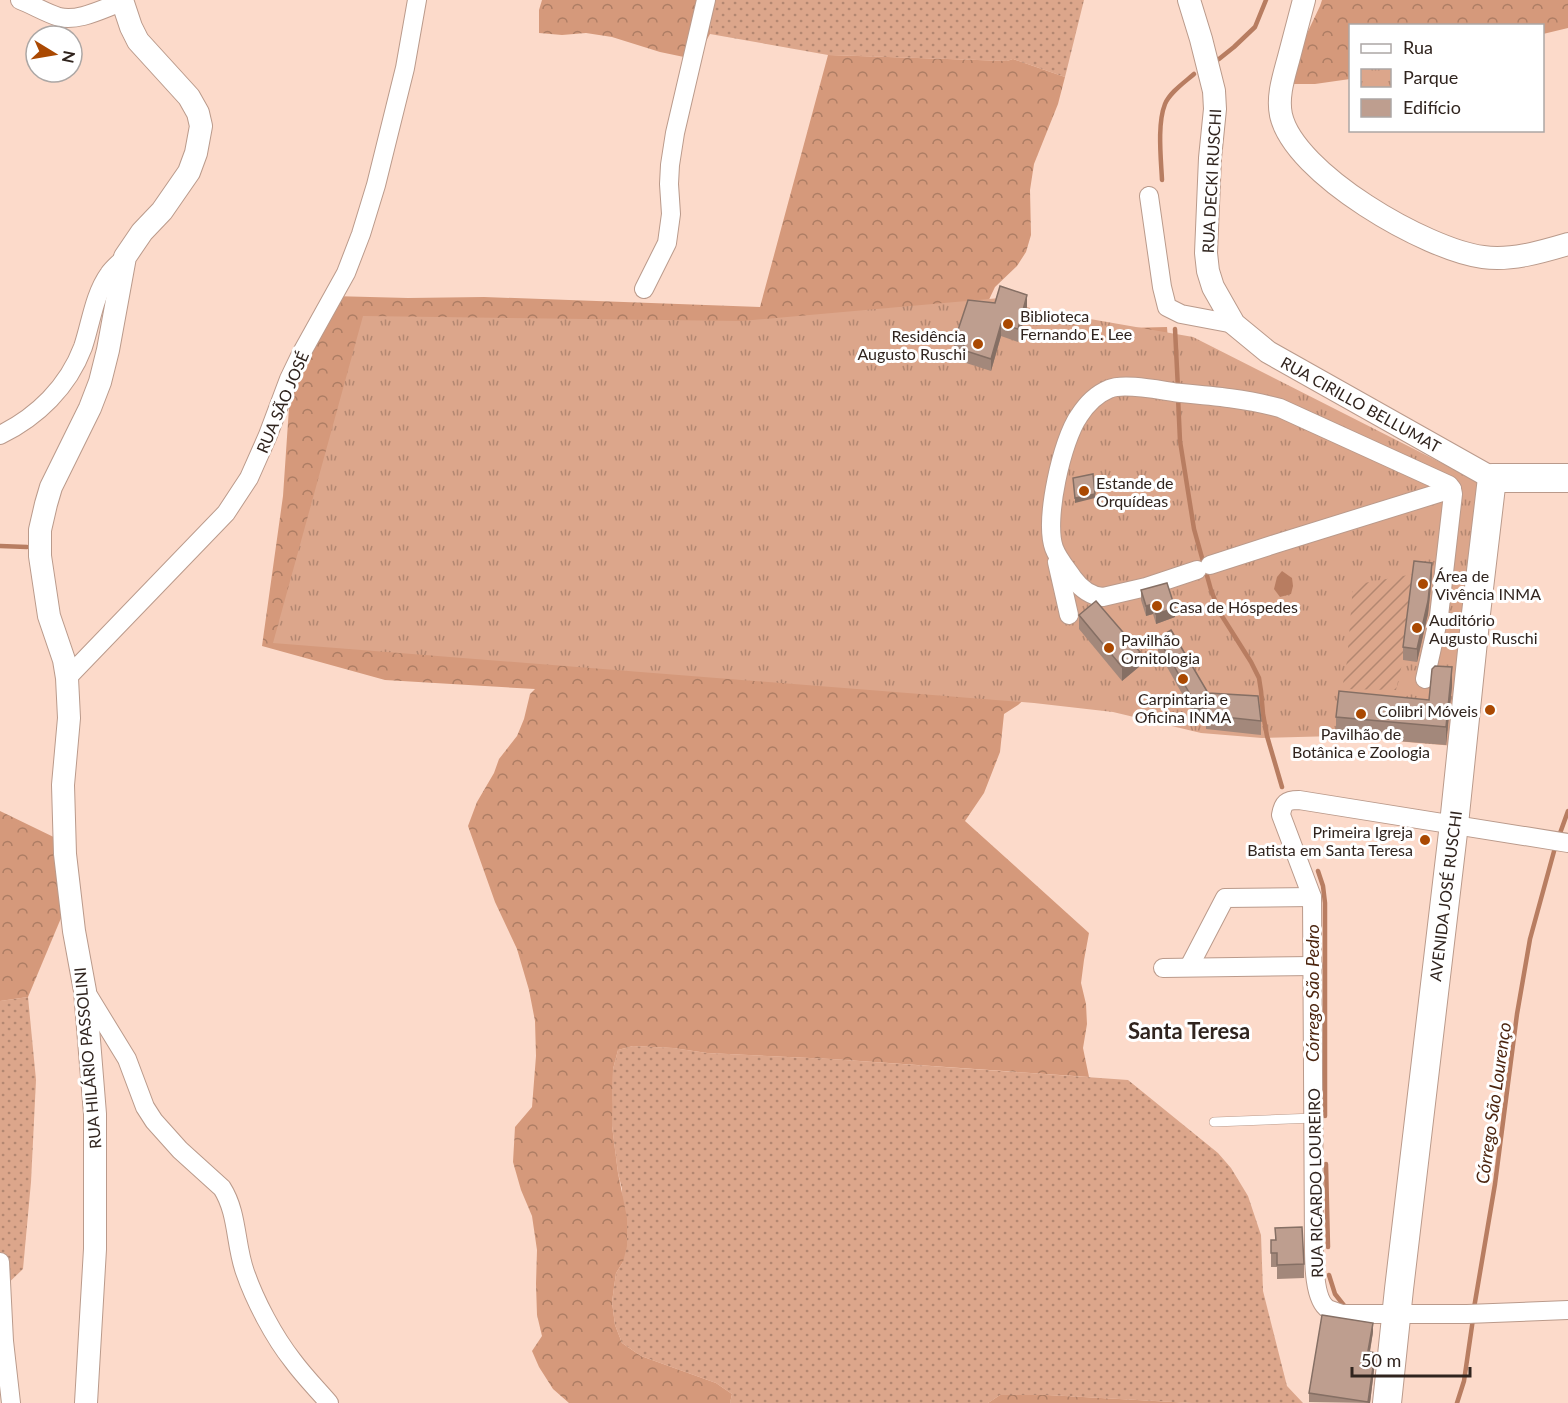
<svg xmlns="http://www.w3.org/2000/svg" width="1568" height="1403" viewBox="0 0 1568 1403" font-family="Lato,sans-serif">
	<defs>
		<pattern id="grass-dots" width="8" height="8" patternUnits="userSpaceOnUse" patternTransform="scale(1.5)"><rect width="8" height="8" fill="#dca68b"/><path d="M2 2h.1M6 6h.1" fill="none" stroke="#b38771" stroke-width="1.8" stroke-linecap="round"/></pattern>
		<pattern id="forest-crowns" width="20" height="18" patternUnits="userSpaceOnUse" patternTransform="scale(1.5)"><rect width="20" height="18" fill="#d5997b"/><path d="M2 6a3 3 0 1 1 6 0M12 15a3 3 0 1 1 6 0" fill="none" stroke="#ad7d64"/></pattern>
		<pattern id="park-tufts" width="24" height="20" patternUnits="userSpaceOnUse" patternTransform="scale(1.5)"><rect width="24" height="20" fill="#dca68b"/><path d="M3 7l-1-3M5 7V3M7 7l1-3M15 17l-1-3M17 17v-4M19 17l1-3" fill="none" stroke="#b38771"/></pattern>
		<pattern id="garden-furrows" width="10" height="10" patternUnits="userSpaceOnUse" patternTransform="scale(1.5)"><rect width="10" height="10" fill="#dca68b"/><path d="M-1 1l2-2M0 10L10 0M9 11l2-2" fill="none" stroke="#b38771"/></pattern>
	</defs>
	<rect width="100%" height="100%" fill="#fcdaca"/>
	<g fill="url(#grass-dots)">
		<polygon points="712,0 1084,0 1065,77 1013,59 1007,61 828,55 710,34"/>
		<polygon points="28,997 36,1080 31,1182 23,1269 0,1291 0,1001"/>
		<polygon points="633,1046 673,1048 707,1053 831,1059 1128,1080 1218,1153 1231,1168 1248,1196 1261,1235 1263,1291 1287,1386 1303,1403 1191,1403 1047,1395 1000,1395 988,1403 730,1403 732,1394 716,1383 641,1356 622,1343 615,1325 612,1302 616,1273 623,1262 622,1189 618,1173 612,1126 612,1106 613,1069 618,1050"/>
	</g>
	<g fill="url(#forest-crowns)">
		<polygon points="542,0 712,0 710,34 699,53 684,57 660,52 612,37 586,33 562,35 539,33 539,10"/>
		<polygon points="1322,0 1568,0 1568,28 1543,34 1542,26 1350,26 1350,79 1315,84 1283,84 1320,6"/>
		<polygon points="828,55 1007,61 1013,59 1065,77 1058,104 1034,164 1030,190 1031,235 1026,252 1017,266 995,287 986,306 1086,329 1167,327 1174,423 1029,695 1018,705 1004,714 1000,752 984,793 965,821 1089,933 1084,960 1081,983 1086,1004 1087,1024 1083,1048 1089,1077 831,1059 707,1053 673,1048 633,1046 618,1050 613,1069 612,1126 618,1173 627,1218 627,1246 623,1262 616,1273 612,1302 615,1325 622,1343 641,1356 716,1383 732,1394 730,1403 569,1403 553,1389 539,1367 532,1351 542,1336 537,1315 536,1284 537,1250 532,1216 521,1190 513,1162 515,1127 532,1107 536,1056 535,1021 529,990 517,949 495,902 468,826 477,802 494,773 499,759 517,736 524,719 530,694 535,689 385,680 262,646 283,496 290,393 332,296 408,298 484,297 760,307"/>
		<polygon points="0,811 66,843 69,899 28,997 0,1001"/>
		<polygon points="1000,1395 1047,1395 1191,1403 988,1403"/>
	</g>
	<polygon fill="url(#park-tufts)" points="1000,298 1033,309 1193,337 1483,484 1454,746 1336,736 1262,738 1201,733 1113,712 1034,703 273,643 363,316 741,321"/>
	<polygon fill="url(#garden-furrows)" points="1414,574 1403,660 1396,690 1342,689 1347,661 1353,585"/>
	<polygon fill="#b87d61" points="1282,571 1292,578 1293,586 1291,594 1280,597 1274,589 1277,577"/>
	<g fill="none" stroke-linecap="round" stroke-linejoin="round">
		<g stroke="#b87d61" stroke-width="4.5">
			<polyline points="1219,59 1234,47 1255,27 1266,0"/>
			<path d="M1162,180C1161,159 1157,124 1165,104C1170,92 1185,82 1194,74"/>
			<polyline points="1175,329 1178,389"/>
			<polyline points="1178,397 1180,441 1194,529 1211,590 1220,613 1251,662 1259,678 1261,691 1263,714 1267,736 1282,787"/>
			<polyline points="0,546 27,547"/>
			<polyline points="1559,836 1568,811"/>
			<polyline points="1318,871 1323,886 1325,903 1325,1116"/>
			<polyline points="1326,1164 1328,1247"/>
			<polyline points="1329,1275 1335,1294 1346,1308"/>
			<polyline points="1474,1308 1495,1184 1517,1014 1530,939 1556,844"/>
			<polyline points="1457,1403 1464,1381 1473,1319"/>
		</g>
		<g stroke="#ba9a8b" stroke-width="10">
			<g id="service">
				<polyline points="1439,616 1472,621"/>
				<polyline points="1214,1122 1314,1118"/>
			</g>
		</g>
		<g stroke="#ba9a8b" stroke-width="20">
			<g id="minor">
				<path d="M20,0C33,5 46,13 59,17C79,22 104,8 122,2"/>
				<polyline points="1149,196 1162,287 1167,307 1181,314 1234,324"/>
				<polyline points="644,289 667,243 671,214 669,184 670,165 675,133 706,0"/>
				<path d="M0,435C37,417 68,387 83,347C91,323 94,295 109,274C113,268 120,263 125,257"/>
				<polyline points="1057,562 1069,615"/>
				<polyline points="1210,565 1275,544 1452,489"/>
				<path d="M1197,570L1146,587L1103,597C1090,596 1081,589 1073,578C1067,569 1058,559 1054,548C1044,520 1062,440 1079,416C1086,405 1097,394 1109,389C1124,382 1163,391 1181,393C1214,396 1247,399 1280,408L1449,485L1452,489L1453,494L1439,616L1425,679"/>
				<polyline points="67,678 226,513 249,478 268,435 289,379 301,354 346,273 361,234 376,185 405,68 417,0"/>
				<path d="M1568,843L1299,800C1286,800 1283,803 1281,815L1312,897L1314,1246C1314,1262 1314,1300 1328,1309C1332,1311 1338,1312 1342,1314H1467L1568,1310"/>
				<polyline points="1189,967 1225,898 1312,897"/>
				<polyline points="1163,968 1313,966"/>
				<path d="M86,992L127,1059L145,1107L154,1121L180,1150L222,1188C238,1213 235,1244 245,1272C255,1301 274,1337 293,1361C304,1376 317,1389 329,1403"/>
				<polyline points="0,1262 4,1341 11,1403"/>
			</g>
		</g>
		<g stroke="#ba9a8b" stroke-width="24">
			<g id="tertiary">
				<polyline points="1189,0 1201,39 1214,91 1215,109 1210,158 1206,253 1208,271 1213,287 1234,324 1268,352 1492,478"/>
				<path d="M1304,0C1299,19 1294,38 1289,57C1284,76 1277,96 1281,115C1294,174 1427,250 1483,257C1511,261 1541,252 1568,244"/>
				<polyline points="86,1403 95,1249 95,1114 85,991 74,931 65,854 63,785 69,718 67,678 64,660 49,616 40,556 40,530 46,504 51,487 90,408 100,382 108,350 125,257 142,232 162,211 189,172 196,153 201,126 198,113 189,97 138,41 131,27 122,0"/>
			</g>
		</g>
		<g stroke="#ba9a8b" stroke-width="30">
			<polyline id="primary" points="1387,1403 1399,1289 1454,824 1475,622 1492,478 1568,478"/>
		</g>
		<use href="#service" stroke="#fff" stroke-width="9"/>
		<use href="#minor" stroke="#fff" stroke-width="18"/>
		<use href="#tertiary" stroke="#fff" stroke-width="22"/>
		<use href="#primary" stroke="#fff" stroke-width="28"/>
	</g>
	<g fill="#a3887b">
		<polygon points="1027,307 1018,342 1001,336 991,371 963,362 963,353 954,354 954,342"/>
		<polygon points="1432,576 1428,614 1417,662 1403,660 1403,647"/>
		<polygon points="1141,590 1175,617 1156,624 1153,614 1146,616 1141,600"/>
		<polygon points="1079,615 1140,666 1122,681 1079,629"/>
		<polygon points="1158,638 1208,693 1261,721 1261,735 1206,729 1206,708 1194,715 1158,651"/>
		<polygon points="1452,686 1446,745 1336,736 1336,717 1429,700"/>
		<polygon points="1275,1228 1304,1264 1304,1278 1277,1279 1277,1267 1271,1267 1271,1240 1275,1240"/>
		<polygon points="1373,1332 1370,1352 1375,1362 1370,1403 1309,1402 1309,1393"/>
	</g>
	<g fill="#856f64">
		<polygon points="1027,295 1027,307 1018,342 1018,329"/>
		<polygon points="1001,324 1001,336 991,371 991,359"/>
		<polygon points="1095,494 1095,498 1075,503 1075,498"/>
		<polygon points="1432,563 1432,576 1428,614 1417,662 1417,649"/>
		<polygon points="1153,604 1153,614 1146,616 1146,606"/>
		<polygon points="1175,608 1175,617 1156,624 1156,614"/>
		<polygon points="1140,652 1140,666 1122,681 1122,667"/>
		<polygon points="1452,667 1452,686 1446,745 1446,727"/>
		<polygon points="1207,694 1207,708 1194,715 1194,701"/>
		<polygon points="1373,1323 1373,1332 1368,1361 1368,1351"/>
		<polygon points="1375,1353 1375,1362 1370,1403 1368,1403"/>
	</g>
	<g fill="#be9e8f" stroke="#856f64" stroke-width="1.5">
		<polygon points="1000,286 1027,295 1018,329 1001,324 991,359 963,350 965,340 954,342 968,300 995,303"/>
		<polygon points="1093,474 1095,494 1075,498 1073,478"/>
		<polygon points="1414,561 1432,563 1428,601 1417,649 1403,647"/>
		<polygon points="1167,583 1175,608 1156,614 1153,604 1146,606 1141,590"/>
		<polygon points="1096,601 1140,652 1122,667 1079,615"/>
		<polygon points="1171,630 1208,693 1258,696 1261,721 1206,715 1207,694 1194,701 1158,638"/>
		<polygon points="1435,666 1452,667 1446,727 1336,717 1339,691 1429,700 1432,669"/>
		<polygon points="1302,1227 1304,1264 1277,1265 1277,1253 1271,1253 1271,1240 1276,1240 1275,1228"/>
		<polygon points="1322,1315 1373,1323 1368,1351 1375,1353 1368,1402 1309,1393"/>
	</g>
	<g fill="#aa4902" stroke="#fff" stroke-width="2">
		<circle cx="1008" cy="324" r="6"/>
		<circle cx="978" cy="344" r="6"/>
		<circle cx="1084" cy="491" r="6"/>
		<circle cx="1423" cy="584" r="6"/>
		<circle cx="1157" cy="606" r="6"/>
		<circle cx="1417" cy="628" r="6"/>
		<circle cx="1109" cy="648" r="6"/>
		<circle cx="1183" cy="679" r="6"/>
		<circle cx="1490" cy="710" r="6"/>
		<circle cx="1361" cy="714" r="6"/>
		<circle cx="1425" cy="840" r="6"/>
	</g>
	<g text-anchor="middle" dominant-baseline="central" stroke-width="6" stroke-linejoin="round" paint-order="stroke">
		<g font-size="16" fill="#30241e" stroke="#fff">
			<text transform="translate(1211 181) rotate(-87)">RUA DECKI RUSCHI</text>
			<text transform="translate(282 402) rotate(-67)">RUA SÃO JOSÉ</text>
			<text transform="translate(1361 404) rotate(29)">RUA CIRILLO BELLUMAT</text>
			<text transform="translate(1445 896) rotate(-83)">AVENIDA JOSÉ RUSCHI</text>
			<text transform="translate(87 1058) rotate(-95)">RUA HILÁRIO PASSOLINI</text>
			<text transform="translate(1315 1183) rotate(-91)">RUA RICARDO LOUREIRO</text>
		</g>
		<g font-size="16" fill="#30241e" stroke="#fff" text-anchor="start">
			<text x="1020" y="315">Biblioteca<tspan x="1020" dy="18">Fernando E. Lee</tspan></text>
			<text x="966" y="335" text-anchor="end">Residência<tspan x="966" dy="18">Augusto Ruschi</tspan></text>
			<text x="1096" y="482">Estande de<tspan x="1096" dy="18">Orquídeas</tspan></text>
			<text x="1435" y="575">Área de<tspan x="1435" dy="18">Vivência INMA</tspan></text>
			<text x="1169" y="606">Casa de Hóspedes</text>
			<text x="1429" y="619">Auditório<tspan x="1429" dy="18">Augusto Ruschi</tspan></text>
			<text x="1121" y="639">Pavilhão<tspan x="1121" dy="18">Ornitologia</tspan></text>
			<text x="1183" y="698" text-anchor="middle">Carpintaria e<tspan x="1183" dy="18">Oficina INMA</tspan></text>
			<text x="1478" y="710" text-anchor="end">Colibri Móveis</text>
			<text x="1361" y="733" text-anchor="middle">Pavilhão de<tspan x="1361" dy="18">Botânica e Zoologia</tspan></text>
			<text x="1413" y="831" text-anchor="end">Primeira Igreja<tspan x="1413" dy="18">Batista em Santa Teresa</tspan></text>
		</g>
		<g font-size="18" font-style="italic" fill="#4b240e" stroke="#fff">
			<text transform="translate(1312 993) rotate(-90)">Córrego São Pedro</text>
			<text transform="translate(1493 1103) rotate(-82)">Córrego São Lourenço</text>
		</g>
		<g font-size="22" font-weight="bold" fill="#30241e" stroke="#fff">
			<text x="1189" y="1030">Santa Teresa</text>
		</g>
	</g>
	<rect x="1349" y="24" width="195" height="108" fill="#ffffff" stroke="#aca7a5" stroke-width="1.5"/>
	<rect x="1361" y="44" width="30" height="9" fill="#ffffff" stroke="#aca7a5" stroke-width="1.5"/>
	<text x="1403" y="54" font-size="18" fill="#30241e">Rua</text>
	<rect x="1361" y="69" width="30" height="18" fill="url(#park-tufts)" stroke="#aca7a5" stroke-width="1.5"/>
	<text x="1403" y="84" font-size="18" fill="#30241e">Parque</text>
	<rect x="1361" y="99" width="30" height="18" fill="#be9e8f" stroke="#aca7a5" stroke-width="1.5"/>
	<text x="1403" y="114" font-size="18" fill="#30241e">Edifício</text>
	<g transform="translate(54 54) rotate(101)"><circle r="28" fill="#ffffff" stroke="#aca7a5" stroke-width="1.5"/>
	<path d="M0-4.5L10 22L0 15L-10 22Z" fill="#aa4902"/>
	<text y="-9" font-size="16" font-weight="bold" text-anchor="middle" fill="#30241e">N</text>
	</g>
	<path d="M1352 1367v9h118v-9" fill="none" stroke="#30241e" stroke-width="3"/>
	<text x="1361" y="1367" font-size="18" fill="#30241e" stroke="#ffffff" stroke-width="4.5" paint-order="stroke">50 m</text>
</svg>
